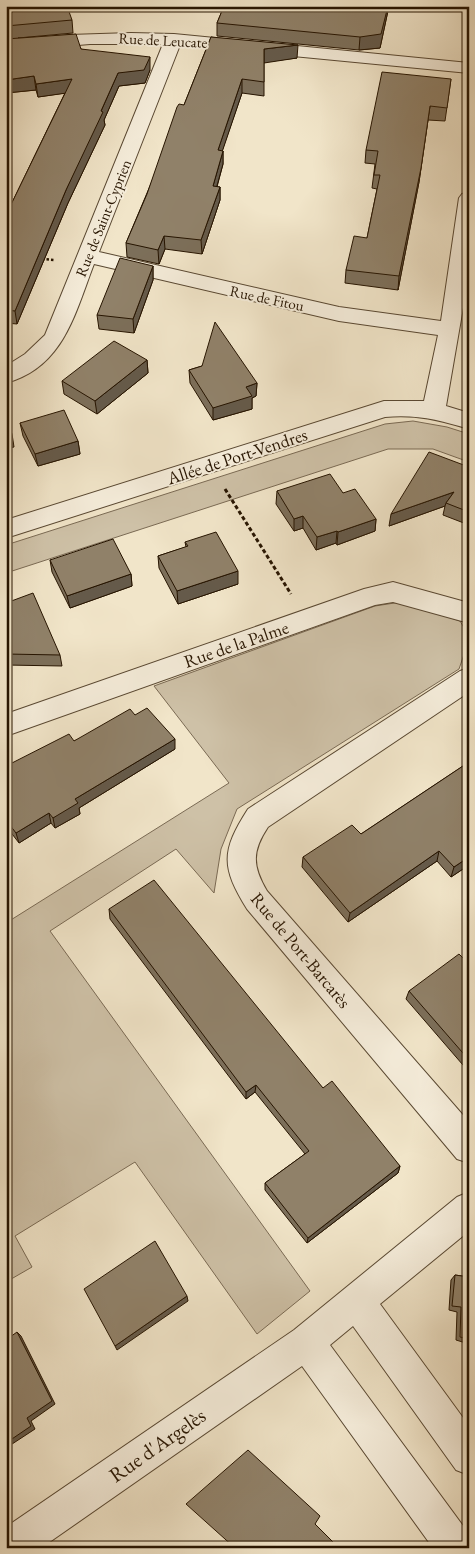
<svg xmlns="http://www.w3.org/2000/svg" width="475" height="1554" viewBox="0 0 475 1554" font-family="'EB Garamond',serif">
	<rect width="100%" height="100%" fill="#f1e5c9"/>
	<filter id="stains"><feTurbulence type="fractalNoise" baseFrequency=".004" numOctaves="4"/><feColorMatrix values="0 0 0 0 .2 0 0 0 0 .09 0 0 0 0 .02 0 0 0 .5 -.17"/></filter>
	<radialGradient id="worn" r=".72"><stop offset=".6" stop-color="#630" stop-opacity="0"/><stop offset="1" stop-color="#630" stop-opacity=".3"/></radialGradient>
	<g fill="#cec1a7" stroke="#7a6a54">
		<polygon points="413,421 447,427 469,434 469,462 433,449 388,449 6,573 6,545 385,424"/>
		<polygon points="401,602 460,621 469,636 469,640 459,669 237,809 221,849 214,893 176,849 50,931 310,1291 257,1334 135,1162 15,1236 32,1267 6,1282 6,923 229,783 154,686 375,606"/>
	</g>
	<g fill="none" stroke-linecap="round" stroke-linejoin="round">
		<g stroke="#594832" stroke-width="2">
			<g id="minor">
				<path d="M131,33L174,34L469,63V73L180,45L99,252L339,307L441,321L459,198L462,194L469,192V273L446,406L469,413V429C440,420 416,414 385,417L6,538V520L384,401H424L438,335L339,321L94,264C75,313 64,367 6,383V366L25,354L45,335L163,44H90L6,51V41L69,35Z"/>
				<polygon points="393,582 469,603 469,623 393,602 375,605 6,736 6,714 364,589"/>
				<path d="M469,668V692L268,827C252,851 252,866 267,891L469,1122V1163L457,1159L247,909C221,867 221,851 248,809L460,671Z"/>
				<polygon points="469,1192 469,1231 380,1304 469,1426 469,1475 456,1470 353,1326 330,1345 469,1534 469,1548 433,1548 302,1366 41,1548 6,1548 6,1527 294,1330 457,1197"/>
			</g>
		</g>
		<polyline stroke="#261400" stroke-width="2.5" stroke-dasharray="2.5 2" stroke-linecap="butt" points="42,259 55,260"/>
		<polyline stroke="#261400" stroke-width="3" stroke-dasharray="4 2.5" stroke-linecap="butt" points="225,489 291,594"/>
		<use href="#minor" fill="#f6eedc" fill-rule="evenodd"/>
	</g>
	<g fill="#7c6f5a" stroke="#261400">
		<polygon points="6,6 72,20 73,33 18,38 81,49 150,70 145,83 119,86 104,120 105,125 68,203 17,324 6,323 6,215 65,93 38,97 36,90 6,93"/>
		<polygon points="224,6 389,6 380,48 359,50 217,36 217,23"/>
		<polygon points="211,37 297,58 264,62 264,96 242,93 222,151 223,151 223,164 217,187 220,187 220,200 202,254 165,249 159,264 127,257 126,243 184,105"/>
		<polygon points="451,79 445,121 428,120 419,182 398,290 345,283 346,270 367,238 377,189 372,188 375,164 365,163 366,150"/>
		<polygon points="153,266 153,280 134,333 99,329 97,315"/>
		<polygon points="147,360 148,373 97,414 64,394 62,381"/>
		<polygon points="202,366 257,383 256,396 252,398 252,409 213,420 190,383 189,370"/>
		<polygon points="20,423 78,441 80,454 38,466 23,436"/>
		<polygon points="469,467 469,525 443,515 445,506 389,526"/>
		<polygon points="277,491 343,493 376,519 375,531 337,545 336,543 316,550 303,528 294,531 276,504"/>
		<polygon points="185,542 238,584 178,604 159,568 158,556 186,547"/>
		<polygon points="50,560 131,574 132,586 70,608 52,572"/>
		<polygon points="6,603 60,655 62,666 6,665"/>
		<polygon points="135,715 175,749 79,808 80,814 55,828 51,823 19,843 6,826 6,763 8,765 74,741"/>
		<polygon points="469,762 469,865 451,877 437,861 348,922 302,867 303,857 361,834"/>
		<polygon points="109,909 323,1088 400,1166 398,1173 307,1243 265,1190 265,1183 305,1154 255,1092 246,1099 110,919"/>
		<polygon points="469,964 469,1072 406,999 409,991"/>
		<polygon points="455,1275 469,1277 469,1344 456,1340 457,1312 449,1310 451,1280"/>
	</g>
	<g fill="#655a4a" stroke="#261400">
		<polygon points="388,6 389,6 380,48 359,50 360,37"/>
		<polygon points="298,45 297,58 264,63 264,49"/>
		<polygon points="150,57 150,70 145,83 119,86 104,120 105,125 68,203 17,324 15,311 66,190 118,73"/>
		<polygon points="34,76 36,90 6,93 6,80"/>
		<polygon points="72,79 74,92 38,97 36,84"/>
		<polygon points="242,79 242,93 218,164 218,150"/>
		<polygon points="430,106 419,182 398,290 399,276"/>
		<polygon points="223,151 223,164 213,200 213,186"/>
		<polygon points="220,187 220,200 202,254 201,240"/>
		<polygon points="164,236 165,249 159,264 158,250"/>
		<polygon points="153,266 153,280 134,333 133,319"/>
		<polygon points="147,360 148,373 97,414 95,401"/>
		<polygon points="257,383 256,396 252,398 252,409 213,420 213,408 246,387"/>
		<polygon points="12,434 14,447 6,449 6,435"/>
		<polygon points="78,441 80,454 38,466 35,454"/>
		<polygon points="454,492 446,503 445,506 389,526 391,514"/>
		<polygon points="303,516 303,528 294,531 294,519"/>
		<polygon points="376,519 375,531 337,545 338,532"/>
		<polygon points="337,531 336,543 316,550 317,537"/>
		<polygon points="238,571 238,584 178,604 177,591"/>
		<polygon points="131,574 132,586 70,608 67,596"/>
		<polygon points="175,739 175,749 79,808 80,814 55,828 53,818 75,799"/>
		<polygon points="49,813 51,823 19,843 16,833"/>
		<polygon points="439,851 437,861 348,922 350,913"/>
		<polygon points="469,857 469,865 451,877 454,867"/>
		<polygon points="256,1085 255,1092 246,1099 246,1092"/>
		<polygon points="400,1166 398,1173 307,1243 308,1238"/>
		<polygon points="187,1296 188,1301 117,1350 115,1346"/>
		<polygon points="17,1332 21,1336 55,1404 31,1421 35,1429 6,1448 6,1443 27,1418"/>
	</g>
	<g fill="#908169" stroke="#261400">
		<polygon points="6,6 67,6 72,20 6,26"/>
		<polygon points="224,6 388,6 381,34 360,37 217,23"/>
		<polygon points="76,34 81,49 150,57 144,70 118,73 101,111 103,112 66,190 15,311 6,310 6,215 72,79 36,84 34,76 6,80 6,39"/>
		<polygon points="211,37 298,45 264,49 264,82 242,79 218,150 223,151 213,186 220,187 201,240 164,236 158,250 126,243 147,194 177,107 179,104 184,105"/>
		<polygon points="382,72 451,79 447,108 430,106 421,168 399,276 346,270 354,236 367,238 380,175 374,175 378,151 366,150"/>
		<polygon points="120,258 153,266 133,319 97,315"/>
		<polygon points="215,322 257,383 246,387 252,396 213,408 189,370 202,366"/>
		<polygon points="114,341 147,360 95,401 62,381"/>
		<polygon points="64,410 78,441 35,454 20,423"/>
		<polygon points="6,416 12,434 6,435"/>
		<polygon points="429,452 469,467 469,476 467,479 469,479 469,512 446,503 454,492 391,514"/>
		<polygon points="330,474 343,493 355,489 376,519 338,532 337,531 317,537 303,516 294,519 277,491"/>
		<polygon points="216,532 238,571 177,591 158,556 188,546 185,542"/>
		<polygon points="113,539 131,574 67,596 50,560"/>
		<polygon points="33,593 60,655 6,654 6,603"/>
		<polygon points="147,708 175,739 75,799 78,803 53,818 49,813 16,833 6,820 6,763 8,765 69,734 74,741 130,709 135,715"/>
		<polygon points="469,762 469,857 454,867 439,851 350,913 303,857 352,825 361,834"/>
		<polygon points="154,880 323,1088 332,1081 400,1166 308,1238 265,1183 309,1151 256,1085 246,1092 109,909"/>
		<polygon points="459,954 469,964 469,1060 409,991"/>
		<polygon points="155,1241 187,1296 115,1346 84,1289"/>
		<polygon points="455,1275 469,1277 469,1339 460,1337 461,1307 452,1306"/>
		<polygon points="17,1332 52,1401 27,1418 31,1426 6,1443 6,1340"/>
		<polygon points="248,1450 320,1516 315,1524 339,1548 235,1548 186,1504"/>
	</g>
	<g text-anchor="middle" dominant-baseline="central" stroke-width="4" stroke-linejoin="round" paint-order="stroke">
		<g font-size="15" fill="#261400" stroke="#f6eedc">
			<text transform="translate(163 40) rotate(3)">Rue de Leucate</text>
			<text transform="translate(103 218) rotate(-68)">Rue de Saint-Cyprien</text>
			<text transform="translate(267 298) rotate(12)">Rue de Fitou</text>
		</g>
		<g font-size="18" fill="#261400" stroke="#f6eedc">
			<text transform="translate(237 456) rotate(-18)">Allée de Port-Vendres</text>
			<text transform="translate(236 644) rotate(-19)">Rue de la Palme</text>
			<text transform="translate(301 950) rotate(50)">Rue de Port-Barcarès</text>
		</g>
		<g font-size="21" fill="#261400" stroke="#f6eedc">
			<text transform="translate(157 1445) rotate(-35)">Rue d'Argelès</text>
		</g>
	</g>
	<rect width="475" height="1554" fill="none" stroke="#f1e5c9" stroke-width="25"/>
	<rect x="8" y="8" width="460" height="1539" fill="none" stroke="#261400" stroke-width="2.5"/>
	<rect x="12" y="12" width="450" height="1529" fill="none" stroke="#261400"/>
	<rect width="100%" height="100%" filter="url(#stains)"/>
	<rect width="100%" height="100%" fill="url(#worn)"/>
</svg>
